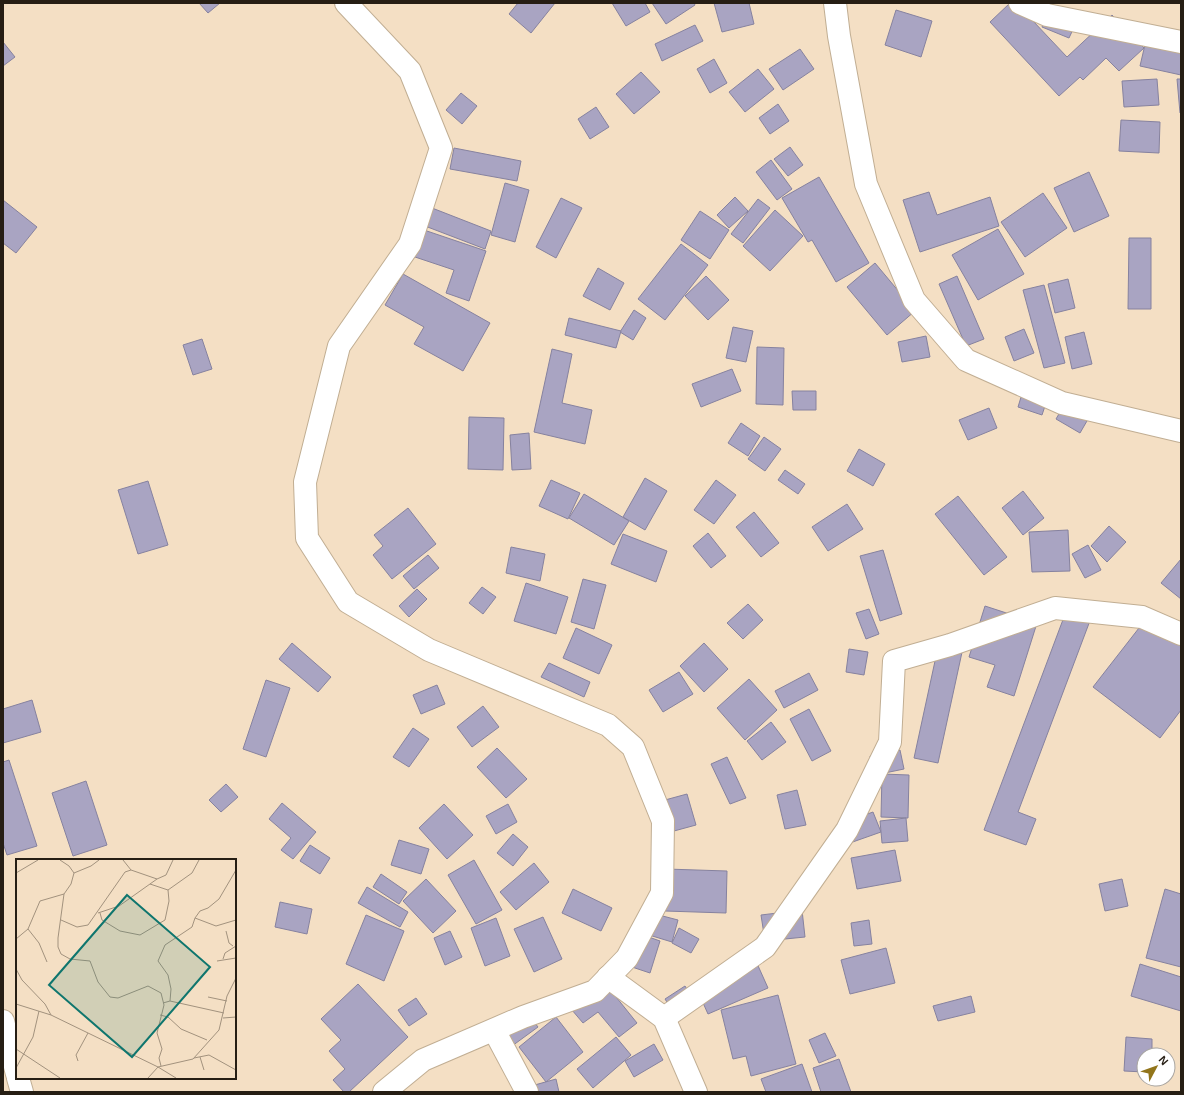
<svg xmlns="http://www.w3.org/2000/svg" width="1184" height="1095" viewBox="0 0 1184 1095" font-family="Helvetica,sans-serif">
	<rect width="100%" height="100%" fill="#f4dfc4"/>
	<g fill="#a9a4c2" stroke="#86829f">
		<polygon points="199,3 220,3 208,13"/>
		<polygon points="518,3 555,3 531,33 509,14"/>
		<polygon points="612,3 645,3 650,12 626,26"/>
		<polygon points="652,3 694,3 695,5 666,24"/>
		<polygon points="714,3 749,3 754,24 722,32"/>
		<polygon points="1010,3 1016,3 1067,57 1112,15 1144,48 1119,71 1106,58 1083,80 1080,77 1059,96 990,22"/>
		<polygon points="896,10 932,21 921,57 885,45"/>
		<polygon points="1048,11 1076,23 1069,38 1042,27"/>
		<polygon points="695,25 703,41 662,61 655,44"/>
		<polygon points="1147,36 1181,44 1181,75 1140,66"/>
		<polygon points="3,42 15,57 3,66"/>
		<polygon points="800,49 814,69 783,90 769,69"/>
		<polygon points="714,59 727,83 710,93 697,69"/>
		<polygon points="758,69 774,89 745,112 729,92"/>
		<polygon points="641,72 660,92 634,114 616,94"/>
		<polygon points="1157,79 1159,105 1124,107 1122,81"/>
		<polygon points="1177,79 1181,79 1181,113 1180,113"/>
		<polygon points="461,93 477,106 462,124 446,110"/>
		<polygon points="778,104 789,121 770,134 759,118"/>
		<polygon points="596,107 609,127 590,139 578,119"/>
		<polygon points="1121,120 1160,122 1159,153 1119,151"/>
		<polygon points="790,147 803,165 788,176 774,159"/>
		<polygon points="454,148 521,161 517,181 450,169"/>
		<polygon points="771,160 792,189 777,200 756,172"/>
		<polygon points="1089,172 1109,216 1074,232 1054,188"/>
		<polygon points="819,177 869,263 836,282 812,240 808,242 782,198"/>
		<polygon points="505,183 529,190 515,242 491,235"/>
		<polygon points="929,192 937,215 990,197 999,226 920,252 903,200"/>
		<polygon points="1043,193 1067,228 1025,257 1001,222"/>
		<polygon points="735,197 748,211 729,228 717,215"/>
		<polygon points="561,198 582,208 556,258 536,247"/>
		<polygon points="758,199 770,208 743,243 731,234"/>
		<polygon points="3,200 37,227 16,253 3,243"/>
		<polygon points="432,208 491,231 485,249 425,226"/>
		<polygon points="775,210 803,236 770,271 743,246"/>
		<polygon points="700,211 729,230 710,259 681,240"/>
		<polygon points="421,229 486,251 469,301 446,293 454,270 412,256"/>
		<polygon points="998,229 1024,274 978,300 952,255"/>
		<polygon points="1129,238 1151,238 1151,309 1128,309"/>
		<polygon points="681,244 708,265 665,320 638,299"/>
		<polygon points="875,263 915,311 887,335 847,287"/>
		<polygon points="598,268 624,283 610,310 583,296"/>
		<polygon points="403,274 490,323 463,371 414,344 424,327 385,305"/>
		<polygon points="706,276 729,300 708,320 685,296"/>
		<polygon points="957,276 984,339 966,346 939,284"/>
		<polygon points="1068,279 1075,308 1055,313 1048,284"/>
		<polygon points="1044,285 1065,363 1044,368 1023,290"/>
		<polygon points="634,310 646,318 633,340 620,332"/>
		<polygon points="569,318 621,331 616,348 565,335"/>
		<polygon points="733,327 753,331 746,362 726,358"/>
		<polygon points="1024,329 1034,353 1014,361 1005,337"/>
		<polygon points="1084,332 1092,364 1072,369 1065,337"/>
		<polygon points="926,336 930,357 902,362 898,342"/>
		<polygon points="202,339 212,369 193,375 183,345"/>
		<polygon points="757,347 784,348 783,405 756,404"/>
		<polygon points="552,349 572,354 562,403 592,410 585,444 534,432"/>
		<polygon points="732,369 741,391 701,407 692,384"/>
		<polygon points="1025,384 1050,391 1042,415 1018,407"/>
		<polygon points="792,391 816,391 816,410 793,410"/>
		<polygon points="1067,400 1091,414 1080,433 1056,419"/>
		<polygon points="989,408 997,428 968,440 959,420"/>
		<polygon points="469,417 504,418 503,470 468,469"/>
		<polygon points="741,423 760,436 748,456 728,443"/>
		<polygon points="529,433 531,469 512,470 510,435"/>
		<polygon points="764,437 781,449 765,471 748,459"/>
		<polygon points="859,449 885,464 873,486 847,471"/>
		<polygon points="785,470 805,484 798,494 778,480"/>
		<polygon points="645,478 667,491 645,530 623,517"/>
		<polygon points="551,480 580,493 568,519 539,506"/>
		<polygon points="716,480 736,495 714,524 694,510"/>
		<polygon points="148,481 168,545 138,554 118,490"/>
		<polygon points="1023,491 1044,518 1023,535 1002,508"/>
		<polygon points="584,494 629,521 614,545 569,518"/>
		<polygon points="958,496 1007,557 984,575 935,514"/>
		<polygon points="847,504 863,529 828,551 812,527"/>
		<polygon points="408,508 436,544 392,579 373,555 383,546 374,535"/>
		<polygon points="754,512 779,543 761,557 736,527"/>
		<polygon points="1109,526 1126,542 1107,562 1091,546"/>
		<polygon points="1068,530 1070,571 1032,572 1029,532"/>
		<polygon points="708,533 726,556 711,568 693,546"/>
		<polygon points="623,534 667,551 656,582 611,564"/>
		<polygon points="1088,545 1101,570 1085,578 1072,554"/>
		<polygon points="511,547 545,554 540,581 506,573"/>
		<polygon points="883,550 902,614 880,621 860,556"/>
		<polygon points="428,555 439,568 414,589 403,576"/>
		<polygon points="1181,559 1181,599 1161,583"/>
		<polygon points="583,579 606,585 594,629 571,622"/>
		<polygon points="526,583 568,597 556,634 514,621"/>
		<polygon points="482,587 496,597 483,614 469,603"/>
		<polygon points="417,589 427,599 409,617 399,606"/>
		<polygon points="748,604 763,620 743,639 727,623"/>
		<polygon points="985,606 1037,623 1014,696 987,687 995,665 969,657"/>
		<polygon points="869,609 879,634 866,639 856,613"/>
		<polygon points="1067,609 1091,618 1018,812 1036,819 1026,845 984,830"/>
		<polygon points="1146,619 1181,646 1181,710 1160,738 1093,687"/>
		<polygon points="576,628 612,645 599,674 563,658"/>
		<polygon points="940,638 964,643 938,763 914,758"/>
		<polygon points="292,643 331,677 318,692 279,659"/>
		<polygon points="704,643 728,669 704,692 680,666"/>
		<polygon points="849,649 868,652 864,675 846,672"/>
		<polygon points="549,663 590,682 584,697 541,677"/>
		<polygon points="679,672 693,694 663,712 649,690"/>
		<polygon points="809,673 818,690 784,708 775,691"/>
		<polygon points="749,679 777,710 745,740 717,708"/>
		<polygon points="266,680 290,688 266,757 243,749"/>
		<polygon points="437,685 445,704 421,714 413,695"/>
		<polygon points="32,700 41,732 3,743 3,709"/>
		<polygon points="483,706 499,727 472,747 457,727"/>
		<polygon points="809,709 831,751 812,761 790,719"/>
		<polygon points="771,722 786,742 762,760 747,741"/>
		<polygon points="413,728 429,739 409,767 393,757"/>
		<polygon points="497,748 527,779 506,798 477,767"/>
		<polygon points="900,750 904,769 875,775 870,756"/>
		<polygon points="727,757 746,798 730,804 711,764"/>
		<polygon points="9,760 37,846 7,855 3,843 3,762"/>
		<polygon points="882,774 909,775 908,818 881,817"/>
		<polygon points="86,781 107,845 73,856 52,793"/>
		<polygon points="226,784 238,797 221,812 209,800"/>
		<polygon points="797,790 806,825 785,829 777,795"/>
		<polygon points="687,794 696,825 674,831 665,800"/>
		<polygon points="282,803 316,832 293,859 281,850 291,838 269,819"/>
		<polygon points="444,804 473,835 447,859 419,828"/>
		<polygon points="508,804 517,822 496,834 486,816"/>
		<polygon points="873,812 881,832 847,844 840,824"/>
		<polygon points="906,818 908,841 882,843 880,821"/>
		<polygon points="513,834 528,847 513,866 497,853"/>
		<polygon points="399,840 429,849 421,874 391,865"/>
		<polygon points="310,845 330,858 320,874 300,861"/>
		<polygon points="895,850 901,881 857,889 851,858"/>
		<polygon points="474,860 502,910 476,924 448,875"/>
		<polygon points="534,863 549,882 516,910 500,892"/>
		<polygon points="666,869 727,871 726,913 665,911"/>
		<polygon points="381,874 407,892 399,904 373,887"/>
		<polygon points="426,879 456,911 433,933 403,901"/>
		<polygon points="1122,879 1128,906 1105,911 1099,884"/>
		<polygon points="367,887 408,912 400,927 358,903"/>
		<polygon points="573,889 612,908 601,931 562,913"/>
		<polygon points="1165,889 1181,894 1181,967 1146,958"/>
		<polygon points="280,902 312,909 307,934 275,927"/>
		<polygon points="802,910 805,937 765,941 761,915"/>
		<polygon points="655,914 678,920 672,942 649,935"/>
		<polygon points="366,915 404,931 384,981 346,964"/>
		<polygon points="543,917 562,959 534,972 514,929"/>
		<polygon points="496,918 510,956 485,966 471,928"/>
		<polygon points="869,920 872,944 854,946 851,923"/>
		<polygon points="679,928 699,939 691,953 672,943"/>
		<polygon points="450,931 462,957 445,965 434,938"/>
		<polygon points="643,935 660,941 650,973 632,967"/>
		<polygon points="886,948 895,983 850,994 841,960"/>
		<polygon points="755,959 768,988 708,1014 695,985"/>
		<polygon points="1140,964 1181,977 1181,1011 1131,996"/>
		<polygon points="600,977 637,1023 619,1037 598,1012 583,1023 566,1003"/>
		<polygon points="358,984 408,1037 349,1092 344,1092 333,1080 345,1069 329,1051 341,1040 321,1019"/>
		<polygon points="685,986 697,1005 677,1018 665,999"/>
		<polygon points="778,995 796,1064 751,1076 746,1056 733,1059 721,1010"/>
		<polygon points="971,996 975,1012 938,1021 933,1006"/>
		<polygon points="416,998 427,1014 409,1026 398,1010"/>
		<polygon points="528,1014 538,1027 512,1046 502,1033"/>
		<polygon points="556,1017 583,1052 546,1082 519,1047"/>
		<polygon points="825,1033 836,1056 819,1063 809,1040"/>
		<polygon points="616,1037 631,1055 593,1088 577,1069"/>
		<polygon points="1126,1037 1152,1039 1152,1055 1144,1055 1144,1072 1124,1071"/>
		<polygon points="654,1044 663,1060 634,1077 625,1061"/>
		<polygon points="839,1059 851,1092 821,1092 813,1068"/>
		<polygon points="802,1064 812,1092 766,1092 761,1079"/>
		<polygon points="556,1079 559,1092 517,1092 517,1090"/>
	</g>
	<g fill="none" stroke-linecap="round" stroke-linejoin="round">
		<g stroke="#c1ae93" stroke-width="24">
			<g id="minor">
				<polyline points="346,3 410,71 441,148 410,244 339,346 305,482 307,538 348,602 429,650 608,725 633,747 663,821 662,893 627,958 595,991 523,1017 423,1060 384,1092"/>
				<polyline points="835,3 839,36 866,184 914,300 966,360 1062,403 1181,431"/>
				<polyline points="1020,3 1047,15 1181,42"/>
				<polyline points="608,977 664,1018 696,1092"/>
				<polyline points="664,1018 765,947 847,830 890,742 894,661 950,645 1055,608 1142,617 1181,634"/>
				<polyline points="494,1030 527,1092"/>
			</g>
		</g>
		<g stroke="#c1ae93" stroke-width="24">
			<g id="secondary">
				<polyline points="3,1021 17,1074"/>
				<polyline points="18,1078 22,1092"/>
			</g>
		</g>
		<use href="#minor" stroke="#fff" stroke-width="22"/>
		<use href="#secondary" stroke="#fff" stroke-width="22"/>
	</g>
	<g transform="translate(16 859)">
		<rect width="220" height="220" fill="#f4dfc4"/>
		<path fill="none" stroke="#a2927e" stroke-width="1" d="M107,1L115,11M0,14L22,1M58,14L75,7L83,1M134,25L152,31L176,14L183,1M48,35L42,79V88L45,95L54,100L74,102L82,123L94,138L102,139L132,127L145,134L148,146L141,174L146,190L143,199L145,207M82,54L103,47L141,20M84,54L86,61L104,72L124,76L149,61L153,42L152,31M179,59L184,52L192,49L203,40L220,11M45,61L61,68L72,66L109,13L115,11L141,20L150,16L157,1M12,70L23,84L31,103M210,72L213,84L217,87M0,80L12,70L24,42L48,35L55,25L58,14L53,7L44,1M207,100L209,94L220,87M201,102L220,99M0,110L6,121L29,145L35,156M192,138L211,142M154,142L155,130L152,116L142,102L149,86L176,68L179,59L200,67L220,61M147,144L154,142L208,154M0,145L35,156L142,208M144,156L152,158L165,170L191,181M207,159L220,158M0,190L44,219M184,198L188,211M178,199L193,196L220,211M62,202L60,196L72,174M142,208L160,219M142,208L177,200L203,171L211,137L220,119M0,209L17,178L23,152M132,219L142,208"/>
		<path fill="#0f766e" fill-opacity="0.15" stroke="#0f766e" stroke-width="2" d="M111,36L194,108L116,198L33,126Z"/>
		<rect width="220" height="220" fill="none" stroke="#261e14" stroke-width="2"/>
	</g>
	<rect width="1184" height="1095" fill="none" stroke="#261e14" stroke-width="8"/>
	<g transform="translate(1156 1067) rotate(49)"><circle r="19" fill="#ffffff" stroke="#a8a5a1"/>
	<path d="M0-3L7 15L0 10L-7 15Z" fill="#92751b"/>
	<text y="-6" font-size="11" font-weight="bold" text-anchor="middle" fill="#261e14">N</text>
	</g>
</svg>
